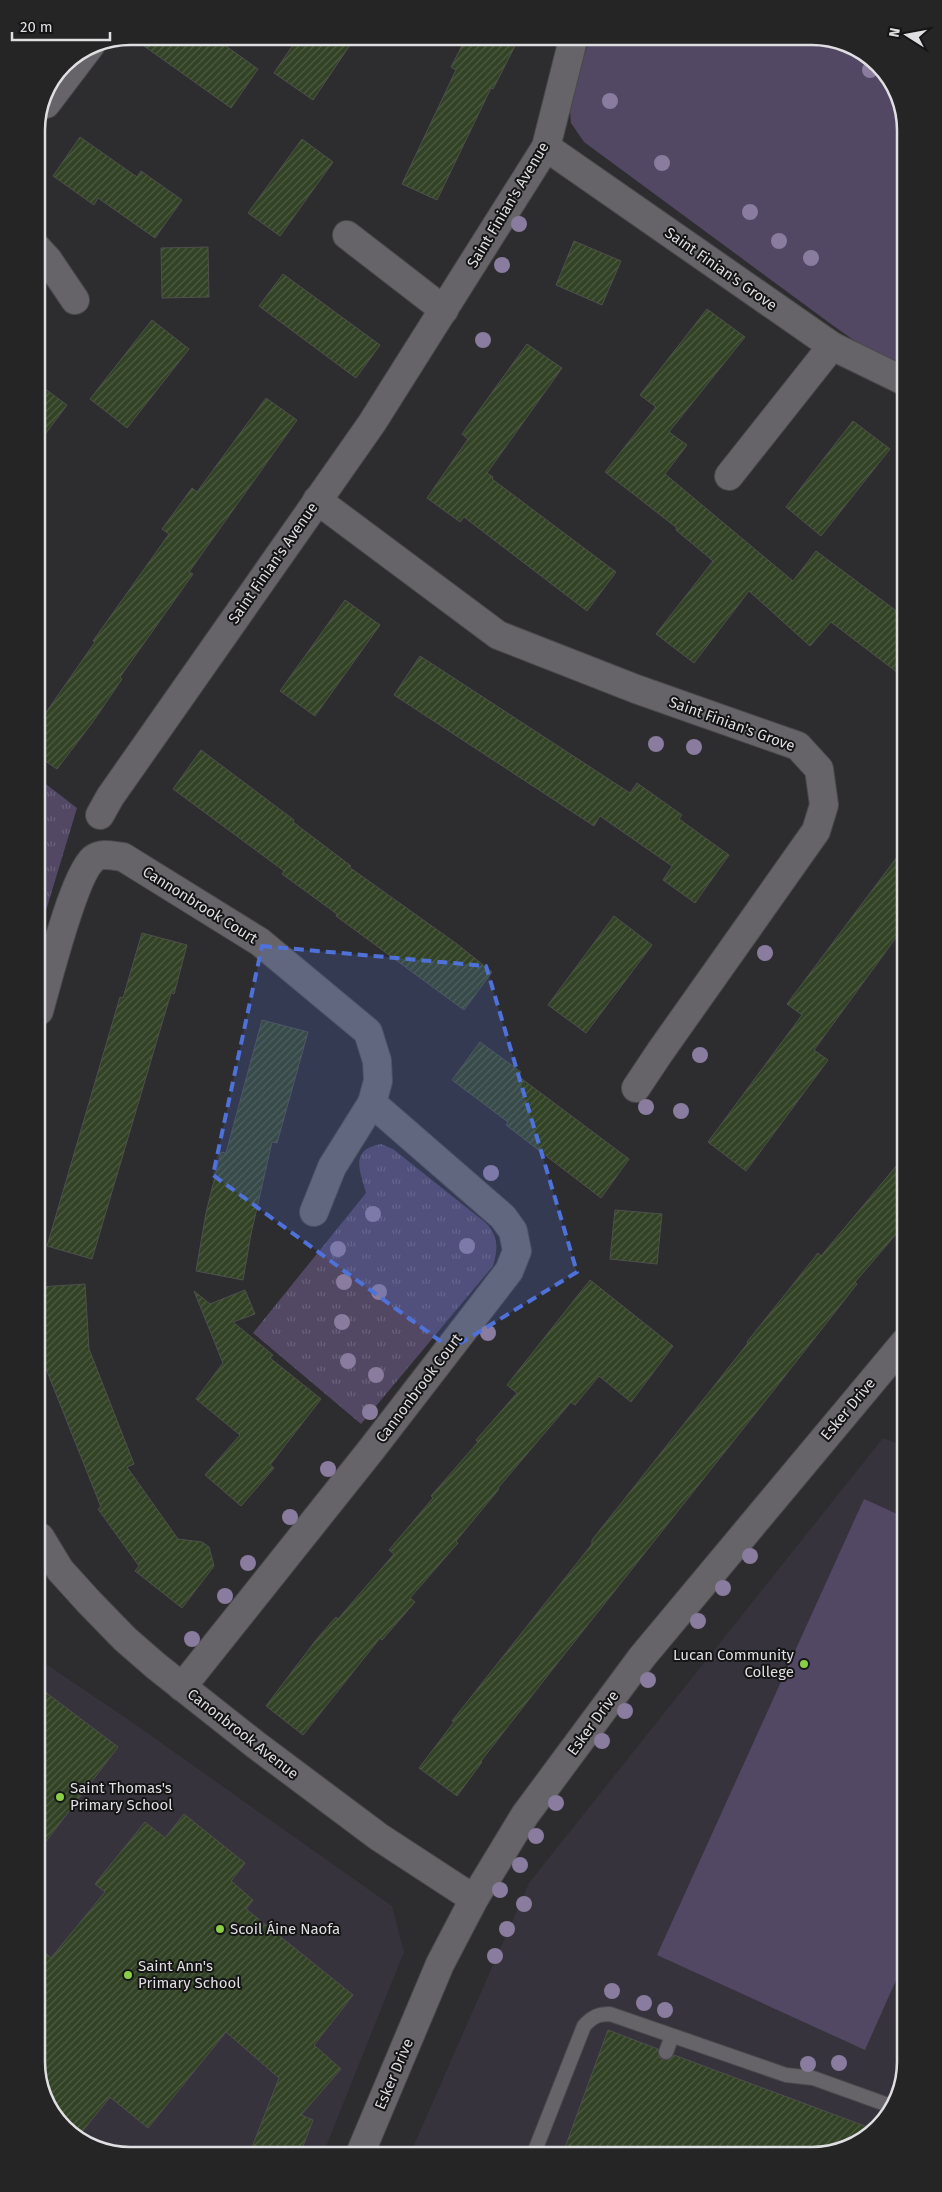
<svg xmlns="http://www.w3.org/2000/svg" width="942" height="2192" viewBox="0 0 942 2192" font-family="'Fira Sans',sans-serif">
	<defs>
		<pattern id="grass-tufts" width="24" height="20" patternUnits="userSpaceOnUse" patternTransform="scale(1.25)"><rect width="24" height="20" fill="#524864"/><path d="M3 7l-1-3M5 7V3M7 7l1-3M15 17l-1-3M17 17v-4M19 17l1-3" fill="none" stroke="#6a627a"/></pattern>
		<pattern id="building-hatch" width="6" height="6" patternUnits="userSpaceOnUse" patternTransform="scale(1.25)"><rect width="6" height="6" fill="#324225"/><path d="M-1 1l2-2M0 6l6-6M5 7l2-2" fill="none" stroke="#4f5d44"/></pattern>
	</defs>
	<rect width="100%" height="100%" fill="#2d2c2f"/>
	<g fill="#36333c">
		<polygon points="883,1438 904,1446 906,2062 887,2119 842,2151 410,2154 529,1883"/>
		<polygon points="40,1660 126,1718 392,1906 404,1952 323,2154 124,2156 73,2136 41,2092"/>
	</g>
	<g fill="url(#grass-tufts)">
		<polygon points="38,778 77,808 38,937"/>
		<path d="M381,1144L393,1149L486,1223C499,1237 498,1249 493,1266L361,1424L253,1333L366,1193C360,1170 349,1150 381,1144Z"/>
	</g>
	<g fill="#524864">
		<polygon points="591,36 818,36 869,56 901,100 902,366 865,348 835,327 584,142 571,123 569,99"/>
		<polygon points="864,1499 904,1517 905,1960 865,2050 657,1955"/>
	</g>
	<g fill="url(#building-hatch)" stroke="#4e504d">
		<polygon points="130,36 212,36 258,69 231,108"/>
		<polygon points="299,36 356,36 313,100 274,73"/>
		<polygon points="467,36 501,36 516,44 493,89 491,88 437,200 402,184 456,70 451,67"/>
		<polygon points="80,137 137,177 141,171 182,200 155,238 98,198 94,205 53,176"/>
		<polygon points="302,139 333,162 280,236 248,213"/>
		<polygon points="574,241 621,261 602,305 556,285"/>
		<polygon points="208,247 209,297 162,298 161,248"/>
		<polygon points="283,274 380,345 356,378 259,306"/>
		<polygon points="707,309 745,337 669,432 687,445 665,474 793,581 816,551 902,615 902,676 831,622 810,646 749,591 694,663 656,634 713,561 676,530 677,528 605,472 656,407 640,395"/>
		<polygon points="152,320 189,349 127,428 90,399"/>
		<polygon points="527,344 562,368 487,473 493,477 492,479 616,572 587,611 464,517 460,522 427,498 468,439 462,434"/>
		<polygon points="37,383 67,405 37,445"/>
		<polygon points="266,398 297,420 189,572 193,574 120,677 122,679 92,723 57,769 38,756 38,724 95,642 93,641 169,534 162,529 192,488 197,492"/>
		<polygon points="853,421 890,449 821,536 786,507"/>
		<polygon points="345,600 380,625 315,716 280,691"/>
		<polygon points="420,656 630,793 637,783 682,815 679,819 729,855 695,903 663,880 672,866 600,816 594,826 394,695"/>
		<polygon points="201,750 294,820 293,822 351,866 349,867 457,944 492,972 464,1010 336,916 337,914 282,874 284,871 173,789"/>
		<polygon points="903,849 903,928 814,1050 828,1060 746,1171 708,1142 802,1015 787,1004"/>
		<polygon points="614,916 652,945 586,1033 548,1005"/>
		<polygon points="142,933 187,945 174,994 171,993 92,1259 47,1246 120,997 123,998"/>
		<polygon points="262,1020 308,1032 277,1143 272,1142 251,1234 243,1280 196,1271 206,1213 221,1152 226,1153"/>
		<polygon points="480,1042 521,1072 518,1076 629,1159 601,1198 506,1125 508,1122 452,1080"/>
		<polygon points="903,1158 904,1225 855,1282 857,1284 777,1386 548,1675 481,1761 482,1762 457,1796 419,1768 454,1722 452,1721 592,1544 592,1540 748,1343 747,1342 818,1253 821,1256"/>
		<polygon points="615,1210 662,1214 657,1264 610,1259"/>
		<polygon points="590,1280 673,1346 631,1402 599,1376 575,1405 571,1402 498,1488 499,1489 456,1541 458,1543 410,1598 415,1602 382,1640 380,1638 303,1735 266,1706 316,1640 336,1617 338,1619 394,1554 389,1550 433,1498 431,1496 478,1442 476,1440 517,1393 507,1385"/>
		<polygon points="85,1284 89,1349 134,1464 127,1467 178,1539 202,1542 209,1547 214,1566 182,1608 135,1571 139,1566 98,1509 101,1507 41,1356 39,1287"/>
		<polygon points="245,1290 255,1314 233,1322 273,1355 270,1358 321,1399 270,1465 274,1468 241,1506 205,1475 240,1435 196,1399 223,1363 194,1291 210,1304"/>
		<polygon points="40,1688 118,1747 41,1848"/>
		<polygon points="184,1814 245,1863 231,1881 253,1900 246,1909 353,1995 314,2045 341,2069 301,2115 313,2120 300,2154 249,2155 279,2078 226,2032 148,2128 110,2097 77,2138 73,2136 41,2092 41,1949 51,1958 105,1892 95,1884 145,1822 165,1838"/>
		<polygon points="608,2030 658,2049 659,2057 663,2060 671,2059 674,2055 873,2129 842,2151 563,2153"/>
	</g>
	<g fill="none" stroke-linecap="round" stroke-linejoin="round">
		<g stroke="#4a494c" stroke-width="16">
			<g id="lane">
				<polyline points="666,2052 672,2036"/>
				<path d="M534,2153L584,2026C592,2017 598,2014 610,2014L786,2075L813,2078L891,2106"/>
			</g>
		</g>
		<g stroke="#4a494c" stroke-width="30">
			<g id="street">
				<polyline points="46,104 90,46"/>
				<polyline points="546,147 832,346 902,380"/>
				<polyline points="347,235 444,310"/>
				<polyline points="37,248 48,260 75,300"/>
				<polyline points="729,476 832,346"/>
				<polyline points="317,500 498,635 636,689 798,746 819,769 824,805 816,831 660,1052 636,1088"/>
				<polyline points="100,815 110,797 372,423 546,147 574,36"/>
				<path d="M39,1011C48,980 73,877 93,859C101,852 113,856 123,857L260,942L368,1032L377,1061L378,1081L372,1103L503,1217L513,1231L517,1251L509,1271L371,1450L182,1687"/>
				<polyline points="314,1212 332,1167 372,1103"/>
				<polyline points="40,1537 60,1570 89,1602 125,1639 156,1666 256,1745 379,1837 474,1899"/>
				<polyline points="360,2154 440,1964 474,1899 525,1815 642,1657 904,1343"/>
			</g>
		</g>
		<use href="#lane" stroke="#666468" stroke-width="14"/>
		<use href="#street" stroke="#666468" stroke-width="28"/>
	</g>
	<g fill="#897c9e">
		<circle cx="870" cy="70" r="8"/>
		<circle cx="610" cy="101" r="8"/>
		<circle cx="662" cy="163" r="8"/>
		<circle cx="750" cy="212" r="8"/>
		<circle cx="519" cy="224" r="8"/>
		<circle cx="779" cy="241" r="8"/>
		<circle cx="811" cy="258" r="8"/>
		<circle cx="502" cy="265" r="8"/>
		<circle cx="483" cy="340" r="8"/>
		<circle cx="656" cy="744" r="8"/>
		<circle cx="694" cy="747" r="8"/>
		<circle cx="765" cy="953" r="8"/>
		<circle cx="700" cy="1055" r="8"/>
		<circle cx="646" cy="1107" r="8"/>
		<circle cx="681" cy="1111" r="8"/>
		<circle cx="491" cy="1173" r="8"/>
		<circle cx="373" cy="1214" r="8"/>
		<circle cx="467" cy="1246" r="8"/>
		<circle cx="338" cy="1249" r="8"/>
		<circle cx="344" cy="1282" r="8"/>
		<circle cx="379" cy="1292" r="8"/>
		<circle cx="342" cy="1322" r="8"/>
		<circle cx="488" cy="1333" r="8"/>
		<circle cx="348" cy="1361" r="8"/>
		<circle cx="376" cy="1375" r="8"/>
		<circle cx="370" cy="1412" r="8"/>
		<circle cx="328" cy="1469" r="8"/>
		<circle cx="290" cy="1517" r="8"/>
		<circle cx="750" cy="1556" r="8"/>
		<circle cx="248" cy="1563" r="8"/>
		<circle cx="723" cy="1588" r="8"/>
		<circle cx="225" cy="1596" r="8"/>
		<circle cx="698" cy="1621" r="8"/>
		<circle cx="192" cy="1639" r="8"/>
		<circle cx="648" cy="1680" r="8"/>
		<circle cx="625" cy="1711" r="8"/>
		<circle cx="602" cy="1741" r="8"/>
		<circle cx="556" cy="1803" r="8"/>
		<circle cx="536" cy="1836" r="8"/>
		<circle cx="520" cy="1865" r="8"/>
		<circle cx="500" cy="1890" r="8"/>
		<circle cx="524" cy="1904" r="8"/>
		<circle cx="507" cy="1929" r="8"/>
		<circle cx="495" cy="1956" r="8"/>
		<circle cx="612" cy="1991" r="8"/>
		<circle cx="644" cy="2003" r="8"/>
		<circle cx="665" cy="2010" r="8"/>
		<circle cx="839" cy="2063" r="8"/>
		<circle cx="808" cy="2064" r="8"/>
	</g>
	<path fill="#4e72da" fill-opacity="0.2" stroke="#4e72da" stroke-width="4" stroke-dasharray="10 6" stroke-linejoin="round" d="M262,946L486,966L577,1272L451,1349L213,1175Z"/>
	<g fill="#8ace48" stroke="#151516" stroke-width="2">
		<circle cx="804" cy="1664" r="5"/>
		<circle cx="60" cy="1797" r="5"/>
		<circle cx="220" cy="1929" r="5"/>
		<circle cx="128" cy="1975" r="5"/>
	</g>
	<g text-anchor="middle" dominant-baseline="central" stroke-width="4" stroke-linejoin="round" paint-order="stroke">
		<g font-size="15" fill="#dfdee1" stroke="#151516">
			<text transform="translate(508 205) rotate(-59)">Saint Finian's Avenue</text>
			<text transform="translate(721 269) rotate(35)">Saint Finian's Grove</text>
			<text transform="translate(273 563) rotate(-55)">Saint Finian's Avenue</text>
			<text transform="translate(732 724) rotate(20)">Saint Finian's Grove</text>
			<text transform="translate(200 905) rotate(32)">Cannonbrook Court</text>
			<text transform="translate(419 1388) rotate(-53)">Cannonbrook Court</text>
			<text transform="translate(848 1409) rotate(-50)">Esker Drive</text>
			<text transform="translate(593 1723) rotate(-54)">Esker Drive</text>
			<text transform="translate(243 1734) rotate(38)">Canonbrook Avenue</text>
			<text transform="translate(394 2074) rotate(-67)">Esker Drive</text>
		</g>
		<g font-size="15" fill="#dfdee1" stroke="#151516" text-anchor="start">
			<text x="794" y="1655" text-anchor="end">Lucan Community<tspan x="794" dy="17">College</tspan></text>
			<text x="70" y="1788">Saint Thomas's<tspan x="70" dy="17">Primary School</tspan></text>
			<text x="230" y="1929">Scoil Áine Naofa</text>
			<text x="138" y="1966">Saint Ann's<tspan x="138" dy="17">Primary School</tspan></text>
		</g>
	</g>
	<path d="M0 0H942V2192H0ZM130 45H812A85 85 0 0 1 897 130V2062A85 85 0 0 1 812 2147H130A85 85 0 0 1 45 2062V130A85 85 0 0 1 130 45Z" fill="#252526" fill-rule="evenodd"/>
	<path fill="none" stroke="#dfdee1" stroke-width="2.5" d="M130 45H812A85 85 0 0 1 897 130V2062A85 85 0 0 1 812 2147H130A85 85 0 0 1 45 2062V130A85 85 0 0 1 130 45Z"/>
	<g transform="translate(907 35) rotate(281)" stroke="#151516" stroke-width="4" paint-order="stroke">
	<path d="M0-4L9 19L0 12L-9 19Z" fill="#dfdee1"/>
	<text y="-8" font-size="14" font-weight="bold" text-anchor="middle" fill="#dfdee1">N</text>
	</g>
	<path d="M12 32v8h98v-8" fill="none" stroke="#dfdee1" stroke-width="2.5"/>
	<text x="20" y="32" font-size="15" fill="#dfdee1" stroke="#151516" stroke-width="4" paint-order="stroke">20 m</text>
</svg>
